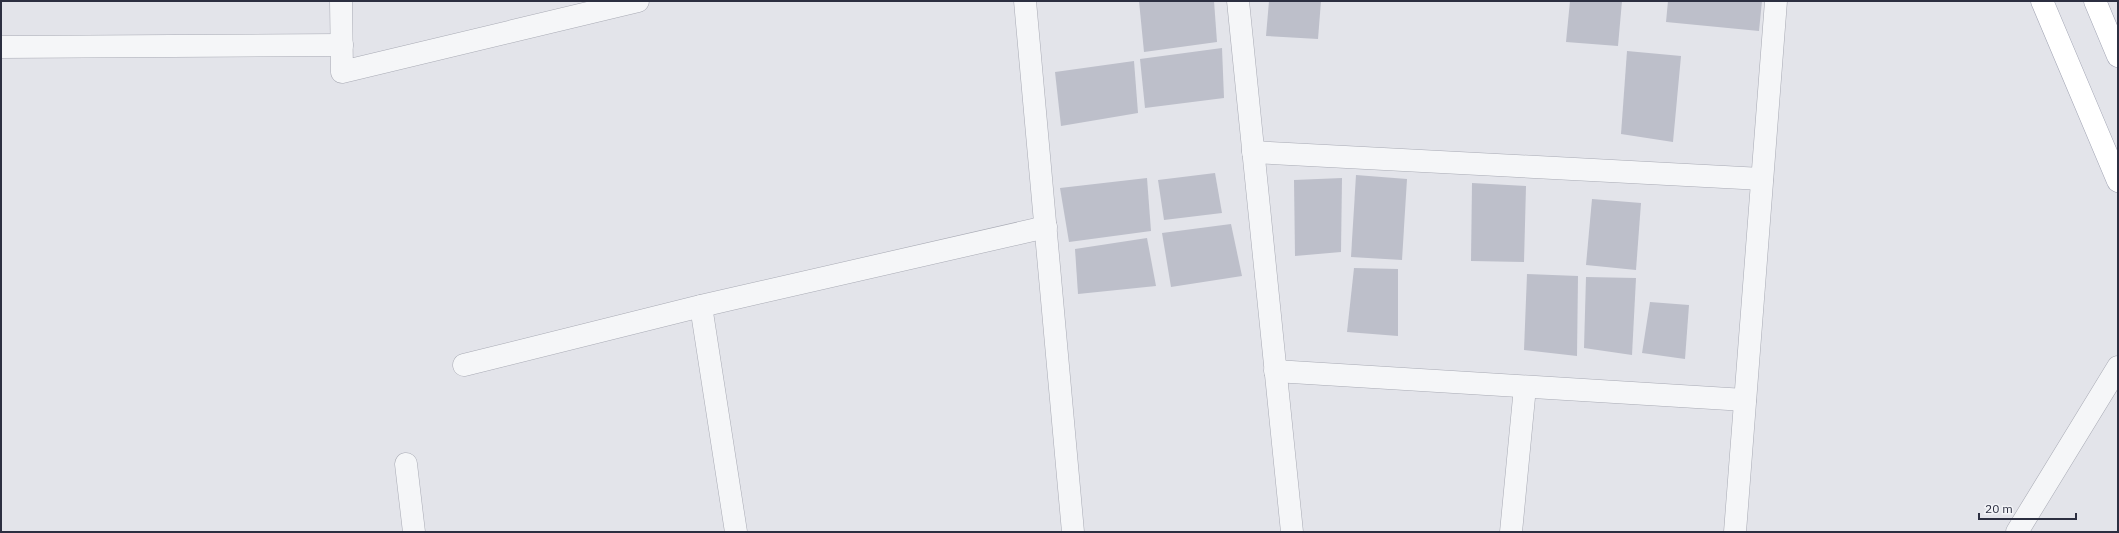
<svg xmlns="http://www.w3.org/2000/svg" width="2119" height="533" viewBox="0 0 2119 533" font-family="'IBM Plex Sans',sans-serif">
	<rect width="100%" height="100%" fill="#e3e4ea"/>
	<g fill="#bdbfca">
		<polygon points="1139,1 1214,1 1217,42 1144,52"/>
		<polygon points="1269,1 1321,1 1318,39 1266,36"/>
		<polygon points="1570,1 1622,1 1618,46 1566,42"/>
		<polygon points="1668,1 1762,1 1759,31 1666,22"/>
		<polygon points="1222,48 1224,98 1145,108 1140,59"/>
		<polygon points="1627,51 1681,56 1673,142 1621,134"/>
		<polygon points="1134,61 1138,113 1061,126 1055,72"/>
		<polygon points="1215,173 1222,213 1164,220 1158,180"/>
		<polygon points="1356,175 1407,179 1402,260 1351,257"/>
		<polygon points="1147,178 1151,231 1069,242 1060,188"/>
		<polygon points="1342,178 1341,252 1295,256 1294,180"/>
		<polygon points="1472,183 1526,186 1524,262 1471,261"/>
		<polygon points="1592,199 1641,203 1636,270 1586,265"/>
		<polygon points="1231,224 1242,276 1171,287 1162,233"/>
		<polygon points="1147,238 1156,286 1078,294 1075,249"/>
		<polygon points="1354,268 1398,269 1398,336 1347,332"/>
		<polygon points="1527,274 1578,276 1577,356 1524,350"/>
		<polygon points="1586,277 1636,278 1632,355 1584,348"/>
		<polygon points="1650,302 1689,305 1685,359 1642,353"/>
	</g>
	<g fill="none" stroke-linecap="round" stroke-linejoin="round">
		<g stroke="#a8aab4" stroke-width="23">
			<g id="minor">
				<polyline points="341,1 342,72 638,1"/>
				<polyline points="1025,1 1073,532"/>
				<polyline points="1238,1 1292,532"/>
				<polyline points="1,47 342,45"/>
				<polyline points="1253,152 1762,179"/>
				<polyline points="701,306 736,532"/>
				<polyline points="464,365 701,306 1046,227"/>
				<polyline points="1275,371 1745,400"/>
				<polyline points="406,464 414,532"/>
				<polyline points="1511,532 1525,387"/>
				<polyline points="1735,532 1776,1"/>
			</g>
		</g>
		<g stroke="#a8aab4" stroke-width="23">
			<polyline id="tertiary" points="2017,532 2118,367"/>
		</g>
		<g stroke="#a3a6b5" stroke-width="23">
			<g id="primary">
				<polyline points="2042,1 2118,181"/>
				<polyline points="2095,1 2118,56"/>
			</g>
		</g>
		<use href="#minor" stroke="#f5f6f8" stroke-width="22"/>
		<use href="#tertiary" stroke="#f5f6f8" stroke-width="22"/>
		<use href="#primary" stroke="#fff" stroke-width="22"/>
	</g>
	<rect width="2119" height="533" fill="none" stroke="#2c2f41" stroke-width="4"/>
	<path d="M1979 513v6h97v-6" fill="none" stroke="#2c2f41" stroke-width="2"/>
	<text x="1985" y="513" font-size="12" fill="#2c2f41" stroke="#f2f3f7" stroke-width="3" paint-order="stroke">20 m</text>
</svg>
